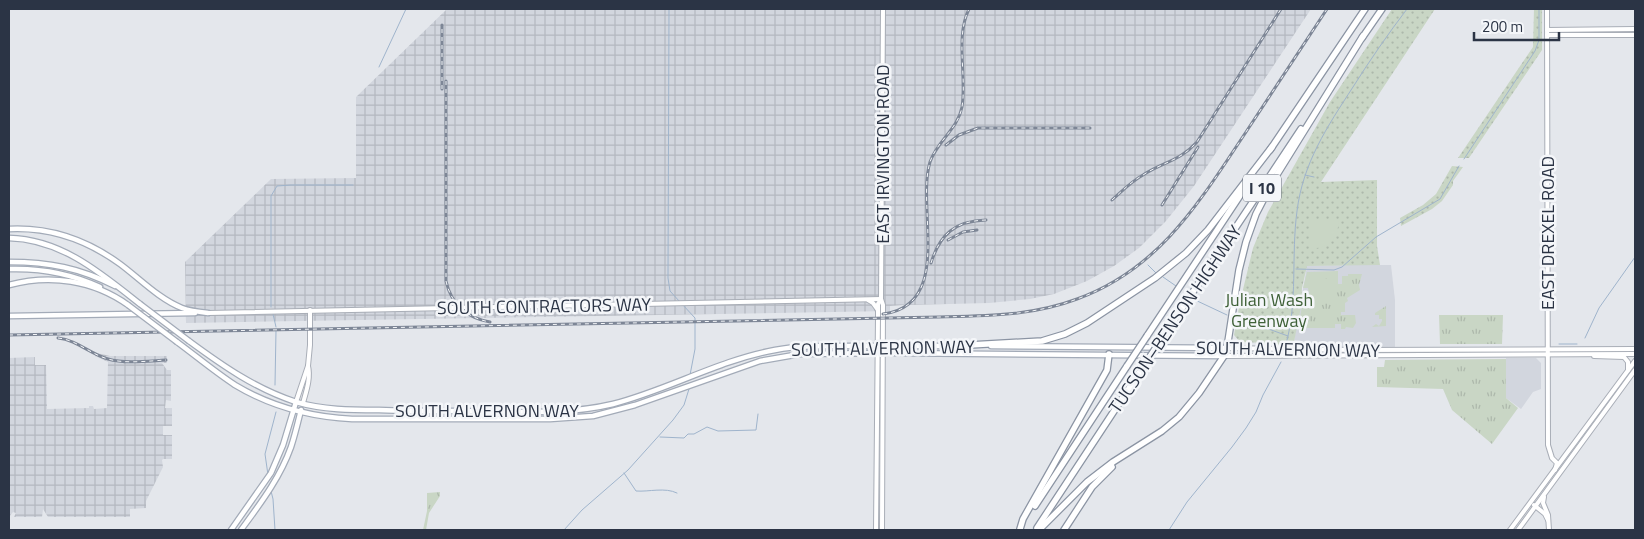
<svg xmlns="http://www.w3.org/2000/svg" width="1644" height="539" viewBox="0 0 1644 539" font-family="'Titillium Web',sans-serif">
	<defs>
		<pattern id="industrial-grid" width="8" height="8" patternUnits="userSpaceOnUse" patternTransform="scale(1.25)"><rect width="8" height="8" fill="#d2d6de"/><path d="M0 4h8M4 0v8" fill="none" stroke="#b4b8c0"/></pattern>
		<pattern id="grass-tufts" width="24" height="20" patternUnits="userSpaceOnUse" patternTransform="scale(1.25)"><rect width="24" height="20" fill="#c9d6c5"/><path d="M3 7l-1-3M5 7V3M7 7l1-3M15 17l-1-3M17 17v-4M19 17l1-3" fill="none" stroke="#adb8ab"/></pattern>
		<pattern id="park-dots" width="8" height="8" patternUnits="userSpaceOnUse" patternTransform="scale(1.25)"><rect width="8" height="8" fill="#c9d6c5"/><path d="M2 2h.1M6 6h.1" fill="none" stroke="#adb8ab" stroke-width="1.8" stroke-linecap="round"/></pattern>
	</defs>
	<rect width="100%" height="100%" fill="#e4e7ec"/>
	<g fill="#d2d6de">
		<polygon points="1349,265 1391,265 1395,300 1395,347 1293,347 1307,266"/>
		<polygon points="1506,358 1536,358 1541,363 1541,389 1533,392 1521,409 1506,398"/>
	</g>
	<g fill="url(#industrial-grid)">
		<polygon points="447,9 1311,9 1194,186 1166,221 1139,248 1114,266 1087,281 1054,294 1030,299 989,303 909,305 907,303 904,305 890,306 890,311 186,323 185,262 271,179 356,178 356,97"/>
		<polygon points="97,353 110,356 167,356 167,363 162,363 167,370 171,370 171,401 166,400 165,408 172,408 172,426 163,426 163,435 172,435 172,459 163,459 162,460 163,467 146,501 146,508 130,509 130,517 48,517 43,509 42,517 14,517 16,513 13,512 9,517 9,358 35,357 35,365 46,365 47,409 89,408 89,406 93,406 94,409 107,408 108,362 95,356"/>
	</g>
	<g fill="url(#grass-tufts)">
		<polygon points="1338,271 1338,284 1342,284 1342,276 1348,276 1348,274 1362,274 1359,285 1360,290 1347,298 1348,301 1345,303 1345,312 1341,312 1341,315 1355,315 1356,323 1353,328 1346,327 1345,329 1341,329 1341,324 1335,324 1335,328 1298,328 1303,301 1310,301 1310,299 1333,299 1309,279 1309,272"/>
		<polygon points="1386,306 1386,326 1372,327 1376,324 1379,326 1382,321 1382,319 1379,319 1379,315 1375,315 1375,313"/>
		<polygon points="1439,315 1503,315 1502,344 1440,344"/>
		<polygon points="1506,359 1506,398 1518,408 1492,444 1452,410 1443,389 1377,387 1377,367 1384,367 1385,360"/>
		<polygon points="440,492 440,496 429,513 426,530 423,530 427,511 427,493"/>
	</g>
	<g fill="url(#park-dots)">
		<polygon points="1392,9 1435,9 1321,182 1377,180 1377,246 1380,265 1307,266 1302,288 1301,307 1293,347 1269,343 1240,342 1234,335 1240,302 1253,248 1268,212 1330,102"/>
		<polygon points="1534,9 1542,9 1542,50 1469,158 1458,158 1533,47"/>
		<polygon points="1452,166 1463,167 1453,181 1453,185 1442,201 1432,209 1401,226 1400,218 1423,205 1436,194"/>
	</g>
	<g fill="#c9d6c5">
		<path d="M1312,220H1338C1340,238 1327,250 1310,248V222Z"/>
		<polygon points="1307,272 1309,272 1310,279 1333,279 1333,299 1310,299 1308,288 1303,288"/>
	</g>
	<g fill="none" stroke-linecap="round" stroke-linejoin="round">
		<g stroke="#9fb4cc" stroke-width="1">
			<polyline points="669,9 668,278 670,291 680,302"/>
			<polyline points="379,67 406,9"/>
			<polyline points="1464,159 1535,51 1539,40 1539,9"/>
			<polyline points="1305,175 1314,177"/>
			<polyline points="1148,265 1156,273"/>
			<polyline points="1296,269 1334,270 1342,267 1376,237 1440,199 1459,166"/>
			<polyline points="1163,277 1176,286"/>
			<polyline points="1193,299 1227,315"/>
			<polyline points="682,304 695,318 695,349 690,375"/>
			<polyline points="271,307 271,196 277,186 291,185 353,185"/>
			<polyline points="273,314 276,327"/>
			<polyline points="1238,318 1288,336"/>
			<polyline points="1585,338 1599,308 1635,257"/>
			<path d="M1286,344C1298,301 1291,256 1297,211C1303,163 1327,127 1353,87C1370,60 1388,34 1407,9"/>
			<polyline points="1559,344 1577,344"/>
			<polyline points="275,385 276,331"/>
			<polyline points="660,437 684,438 688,434 694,434 707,427 718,431 756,430 758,414"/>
			<path d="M624,473L636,491C649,492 665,487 677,493"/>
			<polyline points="268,475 265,454 276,412"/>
			<polyline points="271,491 273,499 275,530"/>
			<polyline points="564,530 582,510 628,470 673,420 684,405 689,389"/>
			<polyline points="1169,530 1187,502 1232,447 1246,428 1256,412 1263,395 1281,362"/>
		</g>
		<g stroke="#a9aeb7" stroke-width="6">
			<g id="secondary">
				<polyline points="1547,9 1548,445 1552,458 1557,463 1555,470"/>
				<polyline points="1547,30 1635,29"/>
				<polyline points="1547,35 1635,35"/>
				<polyline points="868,300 873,303 878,310"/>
				<polyline points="208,313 881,299"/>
				<polyline points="1227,348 1356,350 1635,349"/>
				<polyline points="1224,356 1635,354"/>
				<polyline points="1594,356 1624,357 1628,362 1628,370"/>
				<polyline points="296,402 308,366 310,345 310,310"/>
				<path d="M303,403C306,392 311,378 308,366"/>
				<polyline points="1544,497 1543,503 1548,515 1549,530"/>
				<polyline points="1534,505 1545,514 1548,520"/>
				<polyline points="876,530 878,316 878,304 881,299"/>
				<polyline points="882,530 883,305 881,299 883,9"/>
				<polyline points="1510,530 1635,361"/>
				<polyline points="1518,530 1635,370"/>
			</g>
		</g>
		<g stroke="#a3abb8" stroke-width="7">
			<g id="primary">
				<path d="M9,229C49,227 87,240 120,264C139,278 159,299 182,308C190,311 199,312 208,313"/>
				<path d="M9,238C61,239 101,273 140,304"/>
				<path d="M9,262C49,262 80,268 115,286"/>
				<path d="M9,269C40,268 72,274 100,287"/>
				<path d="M9,285C50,274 93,280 128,305"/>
				<polyline points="9,316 195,313"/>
				<path d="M189,341C223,366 256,389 296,402C323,410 351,410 379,410C405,411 432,411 458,411C509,411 563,416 613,404C668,390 719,360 775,350C802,345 830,346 858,346C890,346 922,346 954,346"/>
				<path d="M177,342C196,356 215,372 235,385C270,406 311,417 352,419H550L593,416L635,405L760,361L800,354L886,353L1224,356"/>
				<polyline points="991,346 1227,348"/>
				<polyline points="231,530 271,473 283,445 296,402"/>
				<path d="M241,530C260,504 280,478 291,447C295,435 298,422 301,410"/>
			</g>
		</g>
		<g stroke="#8b94a3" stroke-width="8">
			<g id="highway">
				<polyline points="1362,38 1382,9"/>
				<polyline points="1270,150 1365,9"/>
				<polyline points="1147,336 1247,185"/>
				<polyline points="1161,340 1301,129"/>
				<polyline points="952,346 1042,341 1065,334 1087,323 1155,278 1186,253 1208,230 1272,147"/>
				<polyline points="1035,506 1127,366"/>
				<polyline points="1037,528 1143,367"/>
				<polyline points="1020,529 1023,519 1107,370 1109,354"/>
				<polyline points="1039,530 1087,482 1113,462 1162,431 1179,417 1199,393 1224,356 1227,348 1239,270 1246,242 1256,214 1273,181 1363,36"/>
				<polyline points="1064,530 1092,487 1112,467"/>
			</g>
		</g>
		<use href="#secondary" stroke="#fff" stroke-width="4"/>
		<use href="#primary" stroke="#fff" stroke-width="4.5"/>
		<use href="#highway" stroke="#fff" stroke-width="5.5"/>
		<g stroke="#7d8696" stroke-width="3">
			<g id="rail">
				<path d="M446,81V281C451,304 467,318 490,322"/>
				<polyline points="442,89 442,25"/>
				<polyline points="946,145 959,135 978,128 1090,128"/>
				<path d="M1112,200C1122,191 1132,181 1143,175C1163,162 1180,161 1197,142L1281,9"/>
				<polyline points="1162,205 1198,147"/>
				<polyline points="948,240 963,232 977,230"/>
				<path d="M931,263C940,234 955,221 986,220"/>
				<path d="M883,314C954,305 916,208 930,162C937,141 958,129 962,107C967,76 955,37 969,9"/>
				<path d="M9,335L939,317C986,316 1032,316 1077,299C1160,269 1200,201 1246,132C1273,91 1300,50 1327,9"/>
				<path d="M58,338C77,340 90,354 108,359C125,364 148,361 166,360"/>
			</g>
		</g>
		<use href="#rail" stroke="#f4f6f9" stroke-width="1" stroke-dasharray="4" stroke-linecap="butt"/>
		<g stroke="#a3abb8" stroke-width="7" stroke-linecap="butt">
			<g id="primary-bridge">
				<polyline points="140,304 189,341"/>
				<polyline points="128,305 177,342"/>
			</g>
		</g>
		<g stroke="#8b94a3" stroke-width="8" stroke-linecap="butt">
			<g id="highway-bridge">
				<polyline points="1127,366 1147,336"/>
				<polyline points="1143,367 1161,340"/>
			</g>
		</g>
		<use href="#primary-bridge" stroke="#fff" stroke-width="4.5"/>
		<use href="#highway-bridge" stroke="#fff" stroke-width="5.5"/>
	</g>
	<g text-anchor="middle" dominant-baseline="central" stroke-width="5" stroke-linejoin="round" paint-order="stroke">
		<rect fill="#f4f6f9" stroke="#676e7b" stroke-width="1" x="1243" y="174.5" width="38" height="27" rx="4"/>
		<g font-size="16" font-weight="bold" fill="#2b3445">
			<text x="1262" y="188">I 10</text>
		</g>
		<g font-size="18" fill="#2b3445" stroke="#f4f6f9">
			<text transform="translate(882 154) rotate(-90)">EAST IRVINGTON ROAD</text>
			<text transform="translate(1547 233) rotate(-90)">EAST DREXEL ROAD</text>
			<text transform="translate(544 306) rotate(-1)">SOUTH CONTRACTORS WAY</text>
			<text transform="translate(1175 319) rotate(-56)">TUCSON–BENSON HIGHWAY</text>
			<text transform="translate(883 348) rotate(-1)">SOUTH ALVERNON WAY</text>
			<text transform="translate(1288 349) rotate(1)">SOUTH ALVERNON WAY</text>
			<text x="487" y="410">SOUTH ALVERNON WAY</text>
		</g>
		<g font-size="18" fill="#3f6138" stroke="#f4f6f9">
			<text x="1269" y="299">Julian Wash<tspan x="1269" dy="21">Greenway</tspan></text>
		</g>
	</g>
	<rect width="1644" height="539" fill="none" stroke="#2b3445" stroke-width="20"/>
	<path d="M1474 32v8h85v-8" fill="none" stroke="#2b3445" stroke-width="2.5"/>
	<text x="1482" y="32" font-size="15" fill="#2b3445" stroke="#f4f6f9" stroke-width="4" paint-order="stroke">200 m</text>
</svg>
